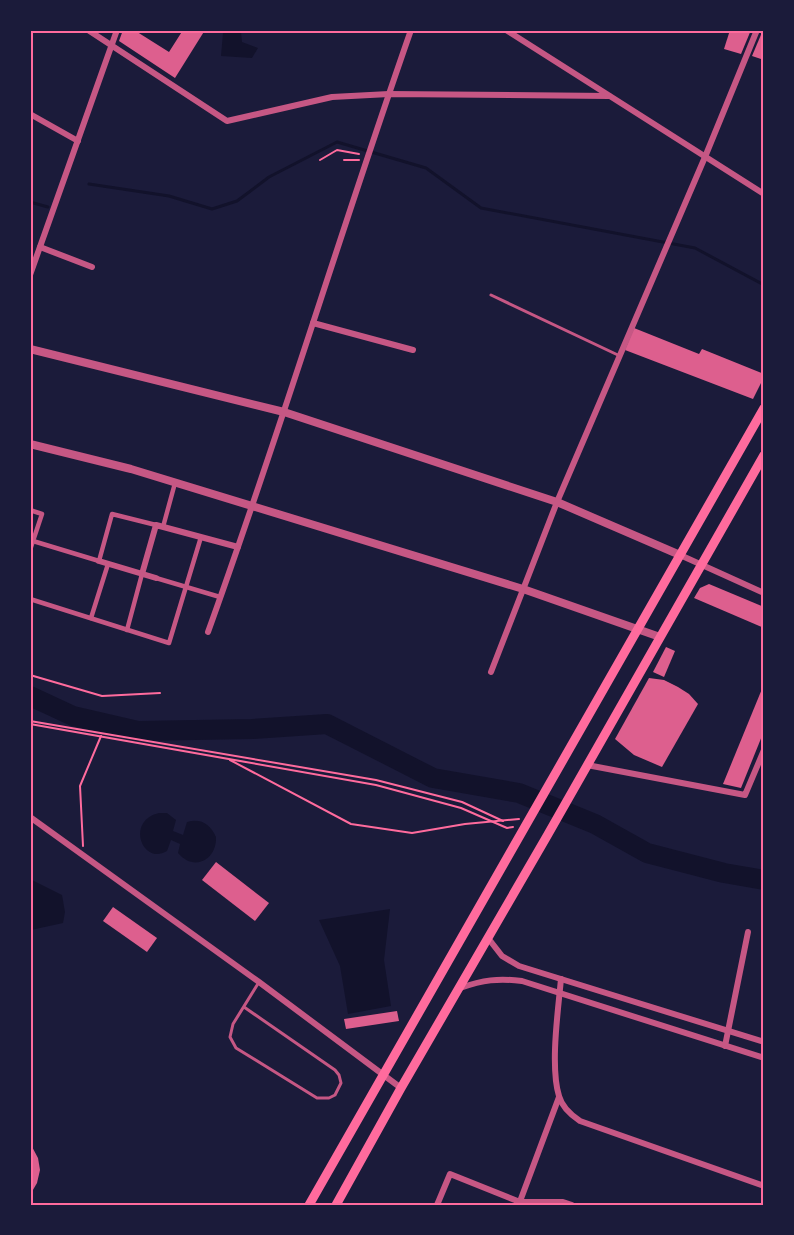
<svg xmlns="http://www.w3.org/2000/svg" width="794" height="1235" viewBox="0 0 794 1235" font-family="Karla,sans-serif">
	<rect width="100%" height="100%" fill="#1b1b3a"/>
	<g fill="#12122b">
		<polygon points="241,32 242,42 258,48 252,58 221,56 223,33"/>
		<path d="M159,813H167L176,820L173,831L183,835L187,822C201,818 210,824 216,837C217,860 194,872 178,853L180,844L171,840L167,851C143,866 125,821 159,813Z"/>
		<polygon points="30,879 62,895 65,912 63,923 31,930"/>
		<polygon points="390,909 384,960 391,1006 348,1014 340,966 319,920"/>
	</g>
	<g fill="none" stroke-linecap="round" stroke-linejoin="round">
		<g stroke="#12122b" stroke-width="3">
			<polyline points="89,184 169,196 212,209 237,201 269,177 337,142 426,168 481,208 695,248 764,285"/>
			<polyline points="30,202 48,207"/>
		</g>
		<polyline stroke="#12122b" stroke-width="20" points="30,696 73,716 138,731 252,729 327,724 433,778 519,793 595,824 647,853 724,873 764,880"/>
	</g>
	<g fill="#dd5f8e">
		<polygon points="123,30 134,30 169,52 183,30 205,30 175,78 119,41"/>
		<polygon points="730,30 751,30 741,54 724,49"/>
		<polygon points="763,30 764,30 764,60 752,56"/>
		<polygon points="634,328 699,354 702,349 764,374 764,377 753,399 625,350"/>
		<polygon points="709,584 764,607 764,628 694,598 700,588"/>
		<polygon points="666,647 675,651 664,677 653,672"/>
		<polygon points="649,678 664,680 678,687 689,694 698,704 662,767 634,755 615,739"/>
		<polygon points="764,684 764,731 741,788 723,784"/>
		<polygon points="216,862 269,903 255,921 202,880"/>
		<polygon points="113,907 157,938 147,952 103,921"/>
		<polygon points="397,1011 399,1021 346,1029 344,1019"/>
		<polygon points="30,1143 38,1158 40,1170 37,1183 30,1195"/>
	</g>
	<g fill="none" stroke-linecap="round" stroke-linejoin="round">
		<g stroke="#ff6b9d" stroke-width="2">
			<polyline points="320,160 337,150 359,154"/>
			<polyline points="344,160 359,160"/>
			<polyline points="30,675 102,696 160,693"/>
			<polyline points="30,721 376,780 462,802 503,821"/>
			<polyline points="30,724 376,785 461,808 507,828 513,827"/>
			<polyline points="230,760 351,824 412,833 465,824 519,819"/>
			<polyline points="83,846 80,786 101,736"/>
		</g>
		<g stroke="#c65784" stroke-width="3">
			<polyline points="491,295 620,356"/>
			<polyline points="244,1007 335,1070 339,1075 341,1083 335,1095 329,1098 317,1098 236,1048 230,1037 233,1024 259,982"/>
		</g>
		<g stroke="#c65784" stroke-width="4.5">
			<polyline points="30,510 42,514 30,550"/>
			<polyline points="163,527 175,483"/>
			<polyline points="33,541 99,561 112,514 156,525"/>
			<polyline points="156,578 220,597"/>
			<polyline points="30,599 169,643 201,537"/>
			<polyline points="91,618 108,564"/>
			<polyline points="127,630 142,574"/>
		</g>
		<g stroke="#c65784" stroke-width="6">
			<polyline points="88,30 227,121 332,97 389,94 609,96"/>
			<polyline points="506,30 764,194"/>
			<polyline points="30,114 78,141"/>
			<polyline points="40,247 92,267"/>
			<polyline points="30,275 117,30"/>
			<polyline points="313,323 413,350"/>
			<polyline points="680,555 764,593"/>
			<polyline points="99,561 156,578"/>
			<polyline points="142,574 156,525 238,547"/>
			<path d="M208,632C280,433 341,230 411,30"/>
			<polyline points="491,672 557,502 705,157 757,30"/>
			<polyline points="587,765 745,795 764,750"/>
			<polyline points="30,817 259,982 401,1088"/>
			<polyline points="488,938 502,956 519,966 764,1042"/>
			<path d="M561,979C558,1011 550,1067 559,1096C562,1107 571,1115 580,1121L764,1186"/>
			<path d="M460,988C483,980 498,978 522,981L764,1058"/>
			<polyline points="725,1046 748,932"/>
			<polyline points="519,1204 559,1097"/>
			<polyline points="437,1205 450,1174 520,1202 563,1202 572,1205"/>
		</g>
		<g stroke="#c65784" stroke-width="8">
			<polyline points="30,349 284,412 557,502 680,555"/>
			<polyline points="30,444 131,469 523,589 660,637"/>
		</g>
		<g stroke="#ff6b9d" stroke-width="9">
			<polyline points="309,1205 764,408"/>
			<polyline points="336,1205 401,1088 547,836 764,455"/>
		</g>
	</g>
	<rect width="794" height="1235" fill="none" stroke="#1b1b3a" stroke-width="63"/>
	<rect x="32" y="32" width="730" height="1172" fill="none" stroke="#ff6b9d" stroke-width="2"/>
</svg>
